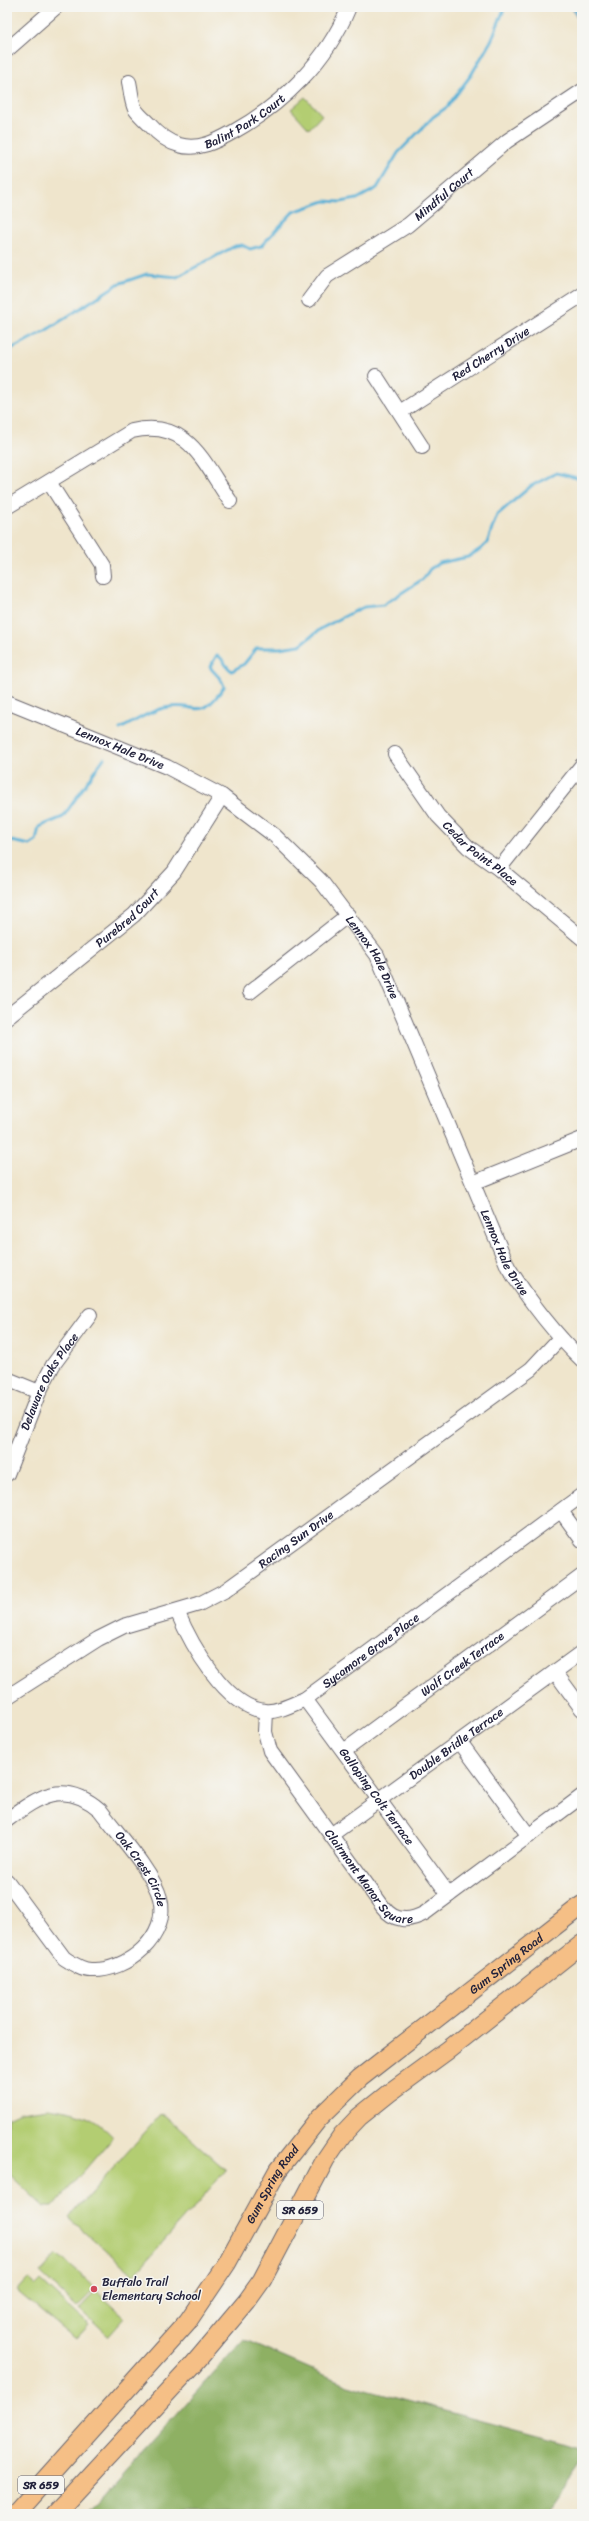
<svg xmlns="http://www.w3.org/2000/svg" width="589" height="2521" viewBox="0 0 589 2521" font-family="Sriracha,sans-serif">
	<rect width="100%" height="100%" fill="#f6f6f2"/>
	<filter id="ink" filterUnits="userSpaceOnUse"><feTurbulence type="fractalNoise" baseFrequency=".025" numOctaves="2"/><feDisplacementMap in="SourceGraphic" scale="8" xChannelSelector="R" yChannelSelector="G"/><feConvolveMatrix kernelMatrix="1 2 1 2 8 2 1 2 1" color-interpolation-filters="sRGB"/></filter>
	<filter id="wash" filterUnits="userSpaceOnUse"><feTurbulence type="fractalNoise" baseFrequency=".012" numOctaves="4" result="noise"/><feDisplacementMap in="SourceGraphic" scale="16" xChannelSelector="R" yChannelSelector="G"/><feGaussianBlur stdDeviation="0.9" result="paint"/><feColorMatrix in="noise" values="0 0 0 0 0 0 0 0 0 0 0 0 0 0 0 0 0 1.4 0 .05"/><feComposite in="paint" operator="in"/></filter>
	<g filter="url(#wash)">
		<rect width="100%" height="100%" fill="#efe5cc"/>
		<g fill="#b3cd72" stroke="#6a7856">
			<polygon points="305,97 322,115 309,129 291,109"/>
			<path d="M49,2108C78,2113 93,2115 113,2137L53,2207H44L7,2172V2118L20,2112Z"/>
			<polygon points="162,2113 226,2170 134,2275 69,2218"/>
			<polygon points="57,2254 96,2288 77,2307 40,2273"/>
			<polygon points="28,2279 36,2286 41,2281 89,2325 75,2340 17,2291"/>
			<polygon points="96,2291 125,2317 108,2336 79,2309"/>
		</g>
		<polygon fill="#8eb064" stroke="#586950" points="243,2340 348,2385 582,2448 582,2461 545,2514 87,2514"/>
		<polygon fill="#59b0d6" stroke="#3e6988" points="571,7 582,7 582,26"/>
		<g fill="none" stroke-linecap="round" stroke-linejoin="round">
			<g stroke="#59b0d6" stroke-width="3">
				<polyline points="7,351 45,331 118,284 147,274 177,277 235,246 242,245 250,249 261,246 293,212 325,201 341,202 357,199 377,188 398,153 433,117 447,107 471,75 491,41 505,7"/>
				<path d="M120,729C134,722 149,711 164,708C198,700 198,725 224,687C222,677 215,675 210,667L217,655C224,659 225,667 232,671L244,664L257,648H280L300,645L322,628L351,613L364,607L383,605L423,579L430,569L439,563L468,557L482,548L487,543L497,515L531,486L556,473L582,479"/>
				<polyline points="7,840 30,845 36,841 39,827 63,817 104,758"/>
			</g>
		</g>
	</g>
	<g filter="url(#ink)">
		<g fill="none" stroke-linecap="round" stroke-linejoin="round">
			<g stroke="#6a666e" stroke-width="16">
				<g id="minor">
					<polyline points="7,50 56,7"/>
					<path id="s1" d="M129,82C131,90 131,101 135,109C138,114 145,120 149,124C157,133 167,142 179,145C198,151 217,141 233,132C283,104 327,61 349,7"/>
					<path id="s2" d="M309,300L327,276L408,225L507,141L582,91"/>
					<polyline points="376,376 422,447"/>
					<path id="s3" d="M400,412L582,295"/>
					<polyline points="49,482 102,565 103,576"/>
					<path d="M7,507L132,431C188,418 203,462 230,501"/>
					<path id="s4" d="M7,702L167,767L222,796L275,836L321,881L377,955L508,1267C530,1302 553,1332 582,1360"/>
					<path id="s5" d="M395,754L438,816L468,847L499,869L582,938"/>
					<polyline points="499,869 582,765"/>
					<polyline points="250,992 348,915"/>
					<path id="s6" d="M7,1017L134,915L174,872L222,796"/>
					<polyline points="473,1183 582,1139"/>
					<polyline points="7,1379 39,1392"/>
					<path id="s7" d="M7,1474L39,1392L53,1365L90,1315"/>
					<polyline points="561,1511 582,1540"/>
					<path id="s8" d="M177,1611C191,1644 225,1706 264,1711C277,1713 293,1704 305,1699L582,1495"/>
					<polyline points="555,1672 582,1709"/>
					<path id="s9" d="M7,1697L98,1639L124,1626L199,1604L226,1590L531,1369L560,1338"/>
					<path id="s10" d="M305,1699L449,1895"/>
					<path id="s11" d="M266,1712L265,1732L270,1751L383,1907C394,1922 409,1922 425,1913L582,1796"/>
					<polyline points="460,1742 529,1836"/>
					<path id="s12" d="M344,1751L582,1576"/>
					<path id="s13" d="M7,1820C39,1796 64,1779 100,1810C117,1833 153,1872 160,1898C170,1936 127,1972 91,1970C81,1970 72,1963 64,1958L7,1881"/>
					<path id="s14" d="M331,1835L582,1652"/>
				</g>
			</g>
			<g stroke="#6a666e" stroke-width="20">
				<g id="major">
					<path id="s15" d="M15,2514L188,2321L227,2263L278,2170L319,2118L360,2078L582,1905"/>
					<polyline points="55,2514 193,2365 247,2301 262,2280 325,2160 342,2135 359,2117 389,2093 448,2050 582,1944"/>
				</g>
			</g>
			<use href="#minor" stroke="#fff" stroke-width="14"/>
			<use href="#major" stroke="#f5bf86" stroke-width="18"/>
		</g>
	</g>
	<circle fill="#d1495b" stroke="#f6f6f2" stroke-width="1.5" cx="94" cy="2289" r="4"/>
	<g text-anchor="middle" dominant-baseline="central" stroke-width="3" stroke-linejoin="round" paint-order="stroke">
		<g fill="#f6f6f2" stroke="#626272" stroke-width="1">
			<rect x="277" y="2201" width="46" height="18" rx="3"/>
			<rect x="18" y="2476" width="46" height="18" rx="3"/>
		</g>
		<g font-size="11" font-weight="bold" fill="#22223b">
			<text x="300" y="2210">SR 659</text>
			<text x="41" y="2485">SR 659</text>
		</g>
		<g font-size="12" fill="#22223b" stroke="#f6f6f2">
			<text stroke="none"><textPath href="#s1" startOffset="158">Balint Park Court</textPath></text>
			<text stroke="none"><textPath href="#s2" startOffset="173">Mindful Court</textPath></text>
			<text stroke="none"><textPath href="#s3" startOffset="108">Red Cherry Drive</textPath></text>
			<text stroke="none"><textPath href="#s4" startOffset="122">Lennox Hale Drive</textPath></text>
			<text stroke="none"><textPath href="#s5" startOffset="132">Cedar Point Place</textPath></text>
			<text stroke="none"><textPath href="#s6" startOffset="156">Purebred Court</textPath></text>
			<text stroke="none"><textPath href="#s4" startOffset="458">Lennox Hale Drive</textPath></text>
			<text stroke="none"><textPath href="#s4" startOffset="782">Lennox Hale Drive</textPath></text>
			<text stroke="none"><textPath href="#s7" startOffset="102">Delaware Oaks Place</textPath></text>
			<text stroke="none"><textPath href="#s9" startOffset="332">Racing Sun Drive</textPath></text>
			<text stroke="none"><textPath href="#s8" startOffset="262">Sycamore Grove Place</textPath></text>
			<text stroke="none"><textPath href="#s12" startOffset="147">Wolf Creek Terrace</textPath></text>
			<text stroke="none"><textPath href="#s14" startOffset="155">Double Bridle Terrace</textPath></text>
			<text stroke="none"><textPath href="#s10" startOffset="121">Galloping Colt Terrace</textPath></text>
			<text stroke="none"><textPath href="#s13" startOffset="177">Oak Crest Circle</textPath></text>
			<text stroke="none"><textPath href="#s11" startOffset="202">Clairmont Manor Square</textPath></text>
			<text stroke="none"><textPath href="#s15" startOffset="744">Gum Spring Road</textPath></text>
			<text stroke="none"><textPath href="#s15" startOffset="420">Gum Spring Road</textPath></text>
		</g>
		<g font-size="12" fill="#22223b" stroke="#f6f6f2" text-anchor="start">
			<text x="102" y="2282">Buffalo Trail<tspan x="102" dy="14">Elementary School</tspan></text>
		</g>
	</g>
	<rect width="589" height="2521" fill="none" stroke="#f6f6f2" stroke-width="24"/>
</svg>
